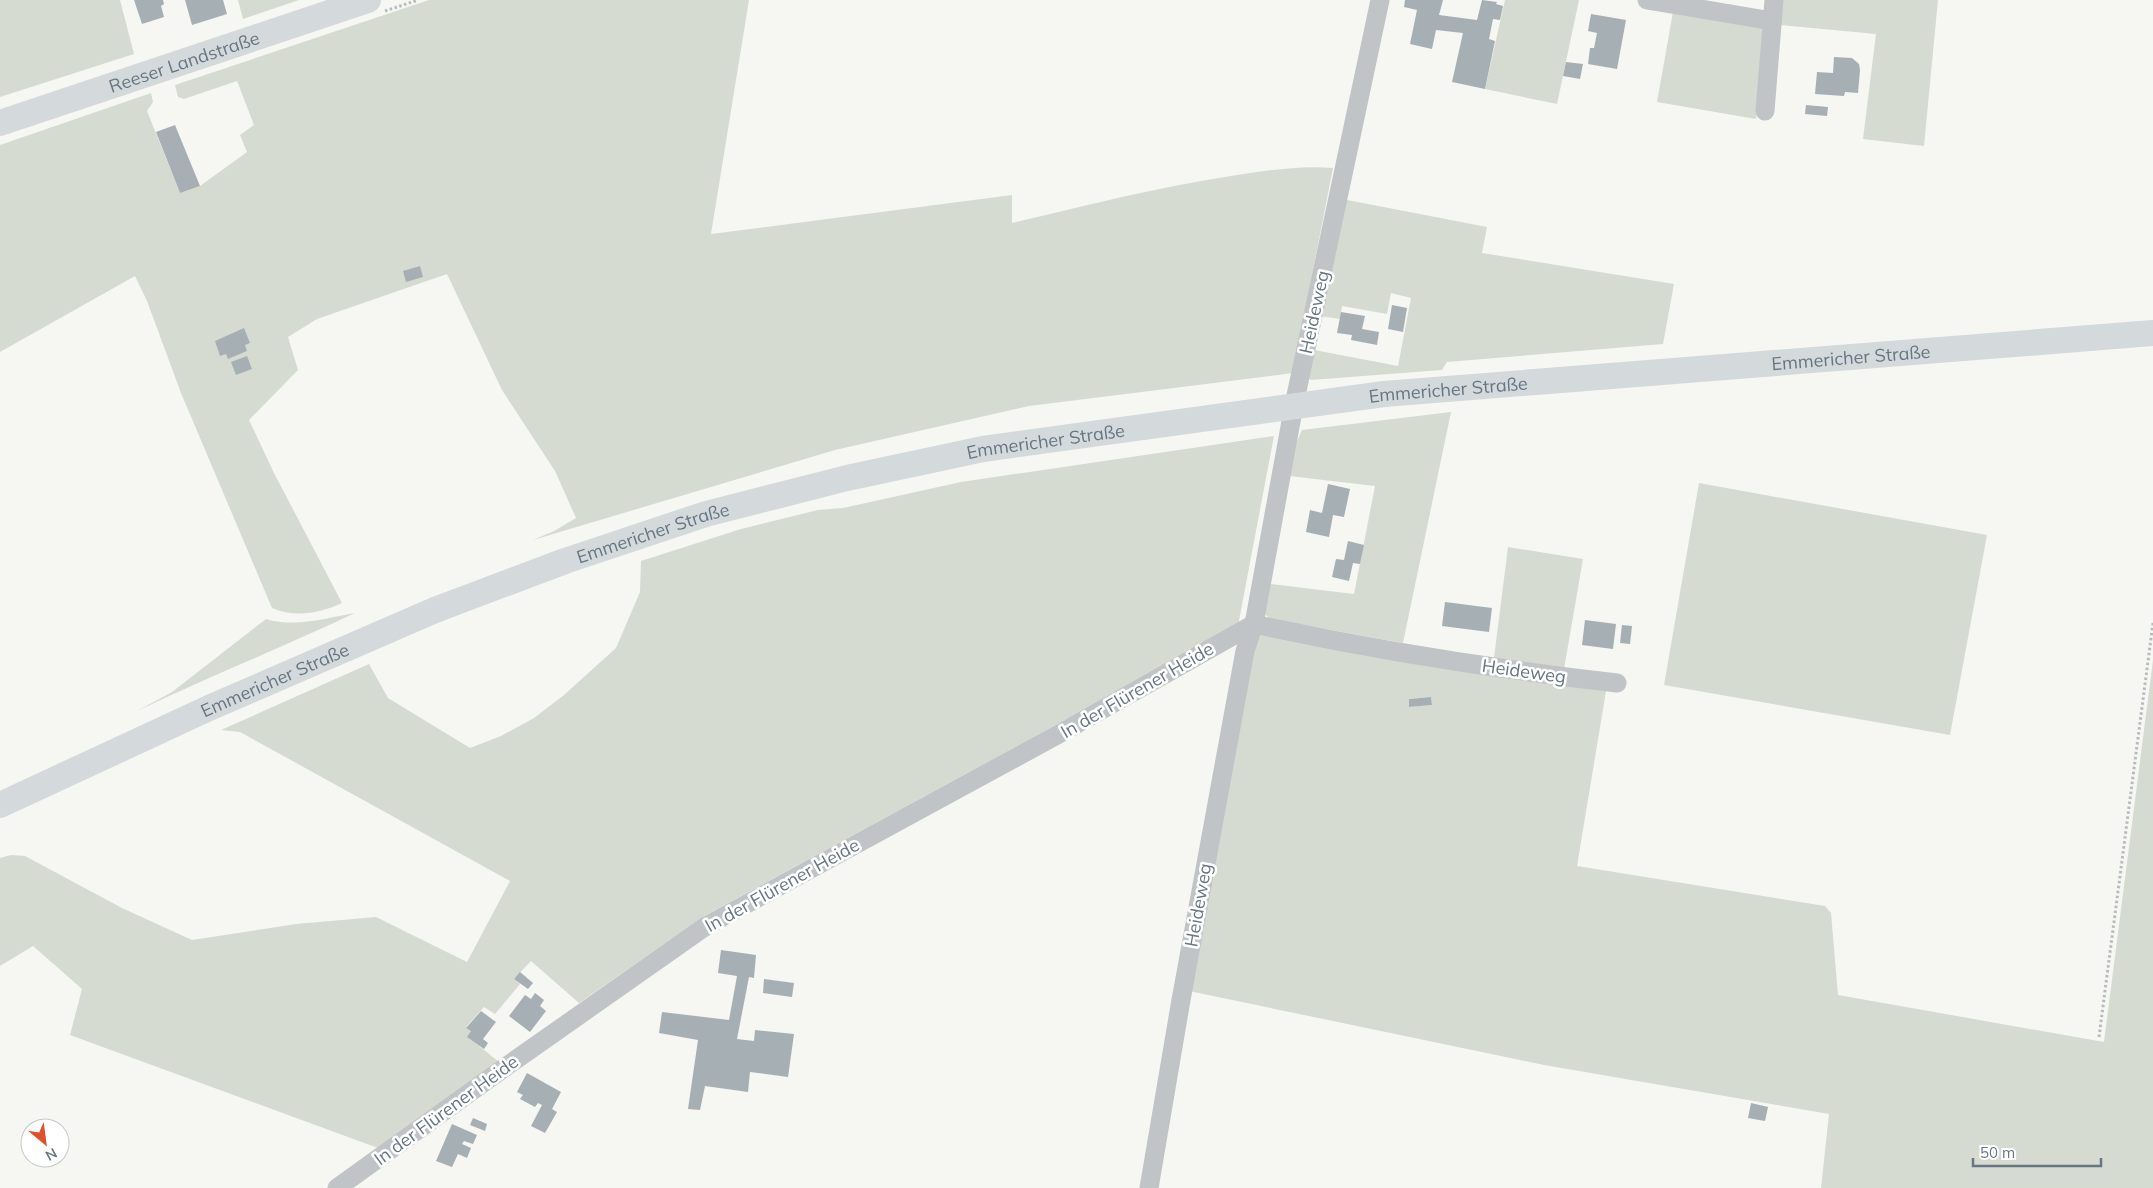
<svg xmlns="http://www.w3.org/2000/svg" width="2153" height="1188" viewBox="0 0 2153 1188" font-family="Mulish,sans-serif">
	<rect width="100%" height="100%" fill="#f6f6f3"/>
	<g fill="#d6dbd2" fill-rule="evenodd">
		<polygon points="0,0 120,0 134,54 0,97"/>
		<polygon points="238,0 299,0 243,19"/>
		<path d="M429,0H749L711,234L1012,195V223C1085,206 1157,187 1231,176C1265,171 1298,165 1333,168L1293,373L1029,406L835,450L533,540L554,531L576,518L555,471L502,390L447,274L317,319L288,337L298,370L249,420L274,473L342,603C321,613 295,618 272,608L181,393L147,301L135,276L0,352V145L151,93L153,102L147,111L180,193L200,186L247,152L240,135L254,125L237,81L184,99L178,97L175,85Z"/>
		<polygon points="1505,0 1579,0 1557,104 1485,89"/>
		<polygon points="1783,0 1938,0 1924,146 1863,139 1876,34 1780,25"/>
		<polygon points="1673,12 1761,26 1765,32 1756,119 1657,102"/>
		<polygon points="1342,199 1487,227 1482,253 1674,284 1663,344 1447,362 1442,370 1311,380 1307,377 1309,349 1398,366 1411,298 1391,293 1387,314 1342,306 1340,319 1320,316"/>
		<polygon points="1451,412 1403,643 1270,619 1265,614 1271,584 1354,594 1375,486 1289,476 1294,448 1302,430"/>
		<polygon points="1274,436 1238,626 706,915 579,1003 531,961 514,979 520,984 495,1014 484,1007 466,1027 471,1031 468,1037 499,1062 378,1148 70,1035 82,989 33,946 0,966 0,858 11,855 25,856 122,908 192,940 296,924 376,917 467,962 510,881 240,732 221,730 369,664 388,698 470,748 501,736 534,718 564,695 616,648 640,592 641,561 741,529 818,510 843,508 961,482"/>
		<polygon points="1699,483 1987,535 1950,735 1664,685"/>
		<polygon points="1508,547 1583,559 1564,669 1494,658"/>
		<path d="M355,613C283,647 209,677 137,711L172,692L266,619C295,628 326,618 355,613Z"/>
		<path d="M1262,632L1606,691L1577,866L1825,906L1831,913L1838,995L2104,1042L2153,660V1188H1821L1829,1114L1544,1065L1189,991L1254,638ZM1431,697L1432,705L1409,707V699Z"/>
	</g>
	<g fill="#a6afb4">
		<polygon points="134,0 163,0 164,4 161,6 164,17 142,24"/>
		<polygon points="185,0 223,0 227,14 192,25"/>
		<polygon points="1405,0 1443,0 1439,15 1477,20 1482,0 1497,2 1496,4 1503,6 1500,20 1493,19 1489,39 1495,41 1485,89 1452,82 1463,33 1436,30 1432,49 1410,44 1417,10 1404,7"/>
		<polygon points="1591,14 1626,20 1617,69 1588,64 1590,48 1594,48 1597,33 1588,31"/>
		<polygon points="1834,57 1852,58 1859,64 1860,70 1858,93 1845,92 1844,96 1815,94 1817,72 1833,73"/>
		<polygon points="1566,62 1583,64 1580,79 1563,76"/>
		<polygon points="1806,105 1828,107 1827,116 1805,114"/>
		<polygon points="175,125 200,186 180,193 156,132"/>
		<polygon points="420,266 423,277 406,282 403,271"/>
		<polygon points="1392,305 1407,308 1403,332 1388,329"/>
		<polygon points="1341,312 1365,316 1362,329 1379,332 1377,345 1351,340 1352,335 1337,333"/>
		<polygon points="244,328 250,343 245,345 247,351 228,359 226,354 220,356 215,341"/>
		<polygon points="247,356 252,369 236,375 231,362"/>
		<polygon points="1328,484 1350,489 1344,517 1333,515 1329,537 1306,532 1310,510 1322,513"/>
		<polygon points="1348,541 1364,545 1360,564 1353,563 1349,581 1332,577 1336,559 1344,560"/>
		<polygon points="1445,602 1492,608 1489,632 1442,626"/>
		<polygon points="1585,620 1616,624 1613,649 1582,645"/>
		<polygon points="1622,625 1632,626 1630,644 1620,643"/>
		<polygon points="1431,697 1432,705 1409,707 1409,699"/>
		<polygon points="721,950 756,955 754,978 749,977 737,1039 754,1041 755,1030 794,1034 788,1077 750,1072 748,1092 705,1086 700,1110 688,1109 698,1040 659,1033 662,1012 729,1020 737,976 718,973"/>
		<polygon points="520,972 533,983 528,989 514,979"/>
		<polygon points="764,979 794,983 792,997 763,993"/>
		<polygon points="535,993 544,1000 540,1006 546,1011 530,1032 509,1016 525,995 531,999"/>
		<polygon points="481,1011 496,1022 483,1039 488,1043 484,1049 467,1037 471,1031 466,1028"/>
		<polygon points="527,1073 561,1092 552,1109 557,1112 545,1133 531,1126 542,1105 538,1103 535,1107 520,1099 523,1095 517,1092"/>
		<polygon points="1751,1103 1768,1107 1765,1121 1748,1118"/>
		<polygon points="473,1118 487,1124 485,1131 470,1125"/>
		<polygon points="452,1124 477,1135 473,1144 464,1141 462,1144 471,1148 467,1158 458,1154 452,1167 436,1161"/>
	</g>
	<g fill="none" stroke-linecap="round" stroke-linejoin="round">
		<g stroke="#b8bbbd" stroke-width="3" stroke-dasharray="2.5 2.5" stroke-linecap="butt">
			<polyline points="385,11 418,0"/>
			<polyline points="2099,1037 2153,623"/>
		</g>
		<g stroke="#c0c4c7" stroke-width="19">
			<polyline points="1647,0 1772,21"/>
			<polyline points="1765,111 1774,0"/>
			<path d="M337,1188L504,1068L706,926L1059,734L1254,624C1374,650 1495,669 1617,683"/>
			<polyline points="1149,1188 1181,1000 1245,651 1254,624 1294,405 1380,0"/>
		</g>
		<g stroke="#d4d9dc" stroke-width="26">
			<path id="s1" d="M0,123L368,0"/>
			<path id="s2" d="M0,805L209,708L435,610L565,561L706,514L847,478L983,449L1384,394L2153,333"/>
		</g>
	</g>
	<g text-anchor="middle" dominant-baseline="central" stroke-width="5" stroke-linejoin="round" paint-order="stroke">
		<g font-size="18" fill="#667783" stroke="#fff">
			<text stroke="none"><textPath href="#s1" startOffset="194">Reeser Landstraße</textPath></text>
			<text transform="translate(1314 312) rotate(-78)">Heideweg</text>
			<text stroke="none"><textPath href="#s2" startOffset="1922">Emmericher Straße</textPath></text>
			<text stroke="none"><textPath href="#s2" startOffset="1518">Emmericher Straße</textPath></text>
			<text stroke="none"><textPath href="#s2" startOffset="1112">Emmericher Straße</textPath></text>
			<text stroke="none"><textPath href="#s2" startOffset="708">Emmericher Straße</textPath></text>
			<text transform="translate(1524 671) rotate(8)">Heideweg</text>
			<text stroke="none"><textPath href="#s2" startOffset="302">Emmericher Straße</textPath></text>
			<text transform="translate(1137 690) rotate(-30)">In der Flürener Heide</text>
			<text transform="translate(782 885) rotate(-29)">In der Flürener Heide</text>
			<text transform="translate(1198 905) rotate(-80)">Heideweg</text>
			<text transform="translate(446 1110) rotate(-36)">In der Flürener Heide</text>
		</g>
	</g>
	<g transform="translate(45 1143) rotate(151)"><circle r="24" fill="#ffffff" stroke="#c2c9cd"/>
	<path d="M0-4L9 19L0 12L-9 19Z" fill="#dc522d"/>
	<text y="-8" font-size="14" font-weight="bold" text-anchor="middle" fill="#667783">N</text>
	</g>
	<path d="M1973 1158v8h128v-8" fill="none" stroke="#667783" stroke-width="2.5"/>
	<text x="1980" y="1158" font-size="15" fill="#667783" stroke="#ffffff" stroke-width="4" paint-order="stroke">50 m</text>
</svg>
